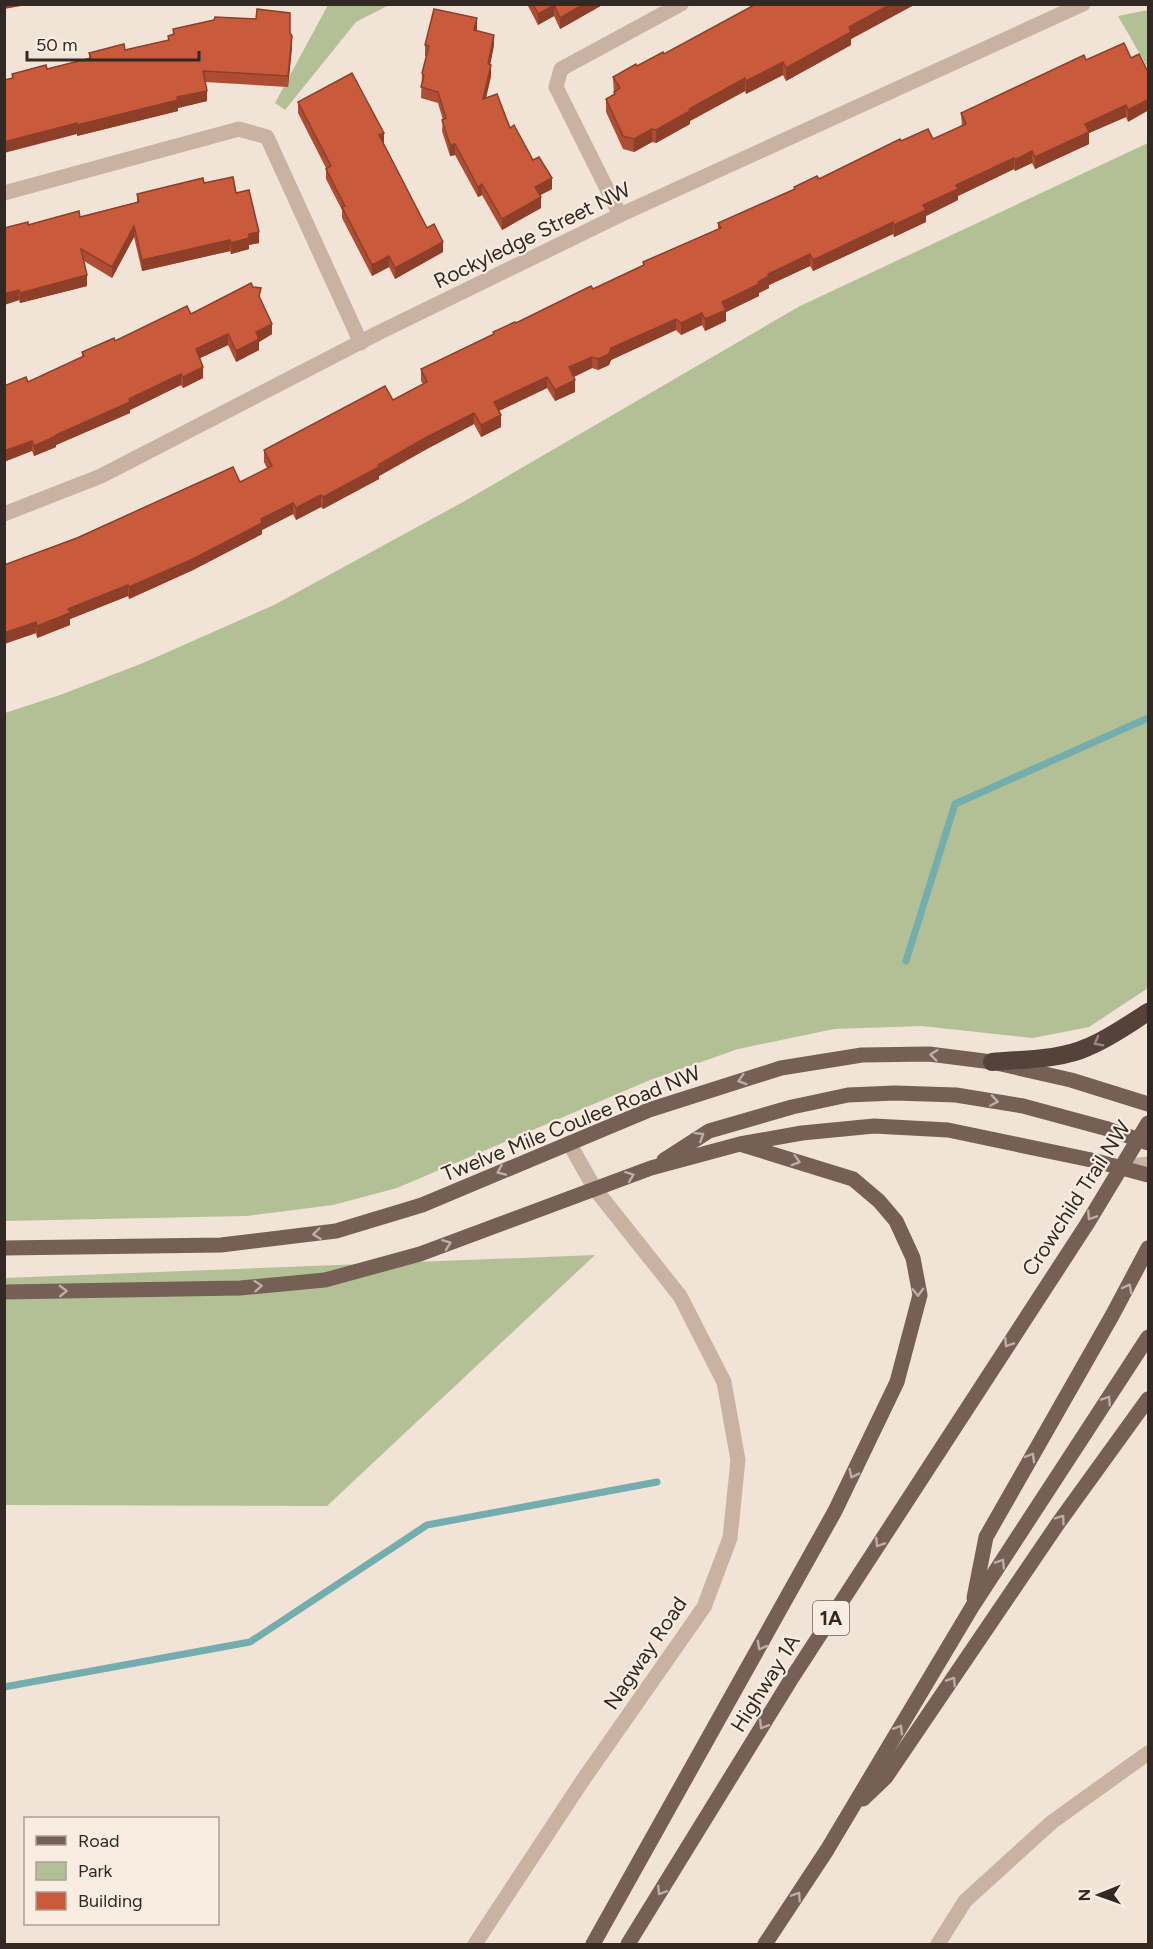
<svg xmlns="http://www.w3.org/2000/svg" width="1153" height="1949" viewBox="0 0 1153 1949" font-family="Figtree,sans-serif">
	<rect width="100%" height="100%" fill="#f1e3d6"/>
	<g fill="#b3c096">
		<polygon points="328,5 389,5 356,22 285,110 275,103"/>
		<polygon points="1148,10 1148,68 1118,16"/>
		<polygon points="1148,143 1148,988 1089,1027 1033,1038 922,1026 834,1029 738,1049 650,1080 397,1188 333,1205 246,1216 5,1221 5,713 60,695 143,663 274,605 463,502 800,306"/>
		<polygon points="595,1255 327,1506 5,1505 4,1278"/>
	</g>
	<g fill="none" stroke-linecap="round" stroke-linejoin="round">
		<g stroke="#74adae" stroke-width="7">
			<polyline points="906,961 955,804 1148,718"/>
			<polyline points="4,1687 250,1642 427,1525 657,1482"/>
		</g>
		<g stroke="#c9b2a2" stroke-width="15">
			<polyline points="4,193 239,129 267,137 361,343"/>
			<polyline points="620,215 556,87 561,69 681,4"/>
			<polyline points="4,514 101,476 378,333 620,215 1083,4"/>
			<polyline points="1123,1167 1148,1164"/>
			<polyline points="475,1944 583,1780 704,1607 730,1538 738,1460 724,1382 680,1296 595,1189 569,1143"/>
			<polyline points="938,1944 965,1901 1052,1822 1148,1753"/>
		</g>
		<g stroke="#765f55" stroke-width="15">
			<polyline points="664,1160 709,1131 792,1107 848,1095 895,1093 956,1095 1023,1106 1108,1129 1148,1143"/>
			<polyline points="4,1248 221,1245 336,1231 422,1205 649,1110 781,1068 862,1055 929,1054 992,1062 1071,1080 1148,1104"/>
			<polyline points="4,1292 240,1288 325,1280 420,1254 651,1168 740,1144 802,1133 874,1126 948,1130 1096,1161 1148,1175"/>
			<polyline points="974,1598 986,1537 1113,1314 1148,1248"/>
			<polyline points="863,1799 886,1777 1057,1525 1148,1399"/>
			<polyline points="593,1944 835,1511 897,1382 920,1295 913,1258 896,1221 879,1201 853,1179 743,1145"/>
			<polyline points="628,1944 790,1681 1087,1224 1148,1123"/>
			<polyline points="765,1944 827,1850 972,1607 1148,1337"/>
		</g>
		<path stroke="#54423b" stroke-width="18" d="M992,1062C1023,1059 1060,1060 1088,1047C1110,1038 1129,1024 1148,1012"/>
	</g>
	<g fill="#ad4d34">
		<polygon points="527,4 604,4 560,29 554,16 538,25"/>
		<polygon points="912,4 912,6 851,39 851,45 786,81 783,75 746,94 745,91 690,121 690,124 656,143 652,142 634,152 623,149 606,112 606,99 614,95 613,77 664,54"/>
		<polygon points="173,29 290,34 292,47 288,87 205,82 207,101 178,108 178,111 77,136 77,134 12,78 12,74 47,69 89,59 89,53 125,50 168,41 168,36 173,35"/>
		<polygon points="477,29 476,31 494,45 490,65 491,76 486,98 510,128 533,160 552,189 540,195 541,208 502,230 482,195 478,197 455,155 450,156 442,131 443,120 438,103 421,98 422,73 426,56 425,56 425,45"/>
		<polygon points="1131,58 1128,122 1126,117 1089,133 1089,144 1035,169 1032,163 1015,171 1014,169 958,196 958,200 926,216 926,222 894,237 893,234 813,271 810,266 769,285 769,288 759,293 759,296 726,312 726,321 705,331 702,325 681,335 676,330 611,360 609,365 598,370 592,368 574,377 575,392 555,401 547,388 499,411 501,427 481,437 474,424 425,450 379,476 379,479 323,509 321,507 296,520 293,514 262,530 262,534 193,570 129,599 128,596 70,619 70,625 37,638 36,633 4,644 240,482 267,468 264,462 264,450 393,400 423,384 421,381 421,369 493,334 493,332 516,323 593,289 643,265 643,262 718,229 718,223 794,190 794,187 819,179 901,141 933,139 962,126 961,113 1086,60"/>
		<polygon points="298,102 384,143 384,144 427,228 443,252 395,279 389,267 372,276 342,218 342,210 326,179 326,168 298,113"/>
		<polygon points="204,183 236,193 259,243 249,245 249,249 231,254 230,251 142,271 134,237 112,278 84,261 87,286 20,303 19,300 4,305 4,228 80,217 137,202 137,194"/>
		<polygon points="261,300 272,334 259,342 259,350 236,362 228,345 200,358 203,378 183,388 181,385 130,410 130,413 56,445 56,447 34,456 32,451 28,382 82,357 82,352 191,314"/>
	</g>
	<g fill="#8d3f2a">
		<polygon points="4,4 21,4 21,6 4,9"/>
		<polygon points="584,4 604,4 560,29 560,18"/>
		<polygon points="891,4 912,4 912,6 851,39 851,45 786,81 786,68 849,27"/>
		<polygon points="554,5 554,16 538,25 538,14"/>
		<polygon points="477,18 477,29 474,41 474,30"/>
		<polygon points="494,35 494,45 488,75 488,64"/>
		<polygon points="292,36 292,47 288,87 288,76"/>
		<polygon points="783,62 783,75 746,94 746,81"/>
		<polygon points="491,65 491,76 483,110 483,99"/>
		<polygon points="745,78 745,91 690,121 690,124 656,143 656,130 689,109"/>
		<polygon points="207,91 207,101 178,108 178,111 77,136 77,125 177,97"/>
		<polygon points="1149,99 1149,110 1128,122 1128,110"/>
		<polygon points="1126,105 1126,117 1089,133 1089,144 1035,169 1035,157 1085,124"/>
		<polygon points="77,123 77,134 4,153 4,142"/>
		<polygon points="652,129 652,142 634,152 634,139"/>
		<polygon points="384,133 384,143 379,146 379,135"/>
		<polygon points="455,144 455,155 450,156 450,145"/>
		<polygon points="1032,151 1032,163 1015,171 1015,160"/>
		<polygon points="1014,158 1014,169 958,196 958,200 926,216 926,222 894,237 894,225 923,205 956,185"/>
		<polygon points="552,178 552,189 535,198 535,187"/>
		<polygon points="482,184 482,195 478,197 478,187"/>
		<polygon points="541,197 541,208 502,230 502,219"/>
		<polygon points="893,222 893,234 813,271 813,260"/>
		<polygon points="134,226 134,237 112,278 112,267"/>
		<polygon points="259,232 259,243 249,245 249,249 231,254 231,243 249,234"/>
		<polygon points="230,240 230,251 142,271 142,260"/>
		<polygon points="443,242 443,252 395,279 395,268"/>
		<polygon points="810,254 810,266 769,285 769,288 759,293 759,296 726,312 726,321 705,331 705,319 722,302 758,282 768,274"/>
		<polygon points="389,256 389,267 372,276 372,265"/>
		<polygon points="87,275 87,286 20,303 20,293"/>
		<polygon points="19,290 19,300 4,305 4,294"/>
		<polygon points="702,313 702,325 681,335 681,323"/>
		<polygon points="676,319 676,330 611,360 609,365 598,370 598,359 611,348"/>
		<polygon points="272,324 272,334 259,342 259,350 236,362 236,351 256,332"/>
		<polygon points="228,334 228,345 196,360 196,349"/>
		<polygon points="592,357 592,368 569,379 569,367"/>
		<polygon points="203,367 203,378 183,388 183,377"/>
		<polygon points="181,374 181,385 130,410 130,413 56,445 56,447 34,456 34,446"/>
		<polygon points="547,377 547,388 494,413 494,402"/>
		<polygon points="575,380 575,392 555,401 555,390"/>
		<polygon points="474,413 474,424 425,450 379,476 379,479 323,509 323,497 425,438"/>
		<polygon points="501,415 501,427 481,437 481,425"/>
		<polygon points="32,441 32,451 4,462 4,451"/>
		<polygon points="321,495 321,507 296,520 296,508"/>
		<polygon points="293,503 293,514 262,530 262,534 193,570 129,599 129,587"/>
		<polygon points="128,585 128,596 70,619 70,625 37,638 37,626 68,609"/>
		<polygon points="36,622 36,633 4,644 4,633"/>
	</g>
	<g fill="#c95a3c" stroke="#8d3f2a" stroke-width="1.5">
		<polygon points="533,4 584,4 560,18 554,5 538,14"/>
		<polygon points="756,4 891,4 849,27 851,32 786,68 783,62 746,81 745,78 689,109 690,111 656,130 652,129 634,139 623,136 606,99 615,94 614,92 620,88 613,77 636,64 637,66 663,52 664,54"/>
		<polygon points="257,9 290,13 290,33 292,36 288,76 203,71 207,91 177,97 178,100 77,125 77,123 4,142 4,80 13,78 12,74 46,65 47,69 91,58 89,53 124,44 125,50 169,40 168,36 174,34 173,29 214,20 215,17 256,19"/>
		<polygon points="434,9 477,18 474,30 494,35 488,64 491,65 483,99 497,94 510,128 514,125 533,160 539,157 552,178 535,187 541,197 502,219 482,184 478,187 455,144 450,145 442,120 446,118 438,92 421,87 424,76 422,73 429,46 425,45"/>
		<polygon points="1124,43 1131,58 1139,54 1149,74 1149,99 1128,110 1126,105 1085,124 1089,132 1035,157 1032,151 1015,160 1014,158 956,185 958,189 923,205 926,210 894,225 893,222 813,260 810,254 768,274 769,276 758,282 759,284 722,302 726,310 705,319 702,313 681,323 676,319 611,348 609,354 598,359 592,357 569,367 575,380 555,390 547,377 494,402 501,415 481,425 474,413 425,438 378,465 379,467 323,497 321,495 296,508 293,503 261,519 262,523 193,559 129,587 128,585 68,609 70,613 37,626 36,622 4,633 4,565 77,538 233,467 240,482 272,466 264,450 385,386 393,400 427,382 421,369 494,334 493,332 515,322 516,323 591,286 593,289 644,265 643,262 721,228 718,223 795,189 794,187 817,176 819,179 900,139 901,141 928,129 933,139 966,124 961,113 1084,55 1086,60"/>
		<polygon points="352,73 384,133 379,135 427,228 434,224 443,242 395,268 389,256 372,265 342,207 345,206 326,169 331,166 298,102"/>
		<polygon points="233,177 236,193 249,190 259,232 249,234 249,238 231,243 230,240 142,260 134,226 112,267 81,249 87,275 20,293 19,290 4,294 4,228 28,222 28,225 79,211 80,217 139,202 137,194 203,178 204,183"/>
		<polygon points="251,283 253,287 261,288 259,296 272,324 256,332 259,339 236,351 228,334 196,349 203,367 183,377 181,374 129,399 130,402 56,435 56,436 34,446 32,441 4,451 4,386 26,377 28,382 84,356 82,352 114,338 115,341 187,306 191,314"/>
	</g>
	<defs><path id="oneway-chevron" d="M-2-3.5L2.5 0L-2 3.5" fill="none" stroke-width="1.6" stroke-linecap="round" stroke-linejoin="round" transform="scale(1.5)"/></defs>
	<use stroke="#96867e" href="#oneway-chevron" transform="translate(1098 1042) rotate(152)"/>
	<g stroke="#beada3">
		<use href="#oneway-chevron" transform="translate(934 1055) rotate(-174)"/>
		<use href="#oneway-chevron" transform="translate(742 1080) rotate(163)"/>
		<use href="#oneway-chevron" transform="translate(994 1101) rotate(9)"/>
		<use href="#oneway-chevron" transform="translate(700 1136) rotate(-32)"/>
		<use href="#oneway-chevron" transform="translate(796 1161) rotate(17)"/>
		<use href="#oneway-chevron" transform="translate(501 1171) rotate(157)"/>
		<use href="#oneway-chevron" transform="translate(630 1176) rotate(-21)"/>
		<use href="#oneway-chevron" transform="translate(1091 1216) rotate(123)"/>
		<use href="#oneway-chevron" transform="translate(317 1234) rotate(173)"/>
		<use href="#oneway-chevron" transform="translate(447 1244) rotate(-20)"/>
		<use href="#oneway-chevron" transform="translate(258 1286) rotate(-5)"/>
		<use href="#oneway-chevron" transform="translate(1128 1288) rotate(-62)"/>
		<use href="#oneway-chevron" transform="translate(63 1291) rotate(-1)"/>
		<use href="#oneway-chevron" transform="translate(918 1292) rotate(88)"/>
		<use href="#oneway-chevron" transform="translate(1008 1343) rotate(123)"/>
		<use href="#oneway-chevron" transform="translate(1107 1400) rotate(-57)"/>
		<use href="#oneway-chevron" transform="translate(1031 1457) rotate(-60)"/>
		<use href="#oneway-chevron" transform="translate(853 1474) rotate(116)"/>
		<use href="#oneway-chevron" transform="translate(1061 1519) rotate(-54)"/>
		<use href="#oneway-chevron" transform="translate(879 1543) rotate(123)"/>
		<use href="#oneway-chevron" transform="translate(1001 1563) rotate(-57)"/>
		<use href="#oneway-chevron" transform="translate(761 1646) rotate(119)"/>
		<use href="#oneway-chevron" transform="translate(952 1681) rotate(-56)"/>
		<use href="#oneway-chevron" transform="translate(763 1725) rotate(122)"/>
		<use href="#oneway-chevron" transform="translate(899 1729) rotate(-59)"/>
		<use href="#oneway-chevron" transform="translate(661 1891) rotate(122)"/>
		<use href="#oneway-chevron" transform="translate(797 1896) rotate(-57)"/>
	</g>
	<g text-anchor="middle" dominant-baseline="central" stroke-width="4.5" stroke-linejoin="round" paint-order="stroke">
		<rect fill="#f9ede2" stroke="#6e645d" stroke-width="1.5" x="813" y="1601" width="36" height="34" rx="4.5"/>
		<g font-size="20" font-weight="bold" fill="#332924">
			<text x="831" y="1618">1A</text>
		</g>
		<g font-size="21" fill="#332924" stroke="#f9ede2">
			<text transform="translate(532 235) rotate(-26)">Rockyledge Street NW</text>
			<text transform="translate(571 1123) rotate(-22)">Twelve Mile Coulee Road NW</text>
			<text transform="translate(1076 1198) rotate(-57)">Crowchild Trail NW</text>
			<text transform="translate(645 1653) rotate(-56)">Nagway Road</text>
			<text transform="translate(765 1683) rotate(-58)">Highway 1A</text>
		</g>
	</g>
	<rect width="1153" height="1949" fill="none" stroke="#332924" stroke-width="12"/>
	<rect x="24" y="1817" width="195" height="108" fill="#f9ede2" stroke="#aa9f96" stroke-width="1.5"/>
	<rect x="36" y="1836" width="30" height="9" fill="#765f55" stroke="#aa9f96" stroke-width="1.5"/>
	<text x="78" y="1847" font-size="18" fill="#332924">Road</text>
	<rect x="36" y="1862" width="30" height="18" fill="#b3c096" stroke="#aa9f96" stroke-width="1.5"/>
	<text x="78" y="1877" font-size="18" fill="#332924">Park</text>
	<rect x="36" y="1892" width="30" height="18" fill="#c95a3c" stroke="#aa9f96" stroke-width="1.5"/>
	<text x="78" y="1907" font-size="18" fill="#332924">Building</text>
	<g transform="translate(1099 1895) rotate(269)" stroke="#f9ede2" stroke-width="4.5" paint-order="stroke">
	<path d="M0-4.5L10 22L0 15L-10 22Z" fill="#332924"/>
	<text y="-9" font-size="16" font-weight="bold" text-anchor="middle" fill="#332924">N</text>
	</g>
	<path d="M27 51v9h172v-9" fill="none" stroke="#332924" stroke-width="3"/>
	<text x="36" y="51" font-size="18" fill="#332924" stroke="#f9ede2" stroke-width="4.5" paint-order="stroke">50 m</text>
</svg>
